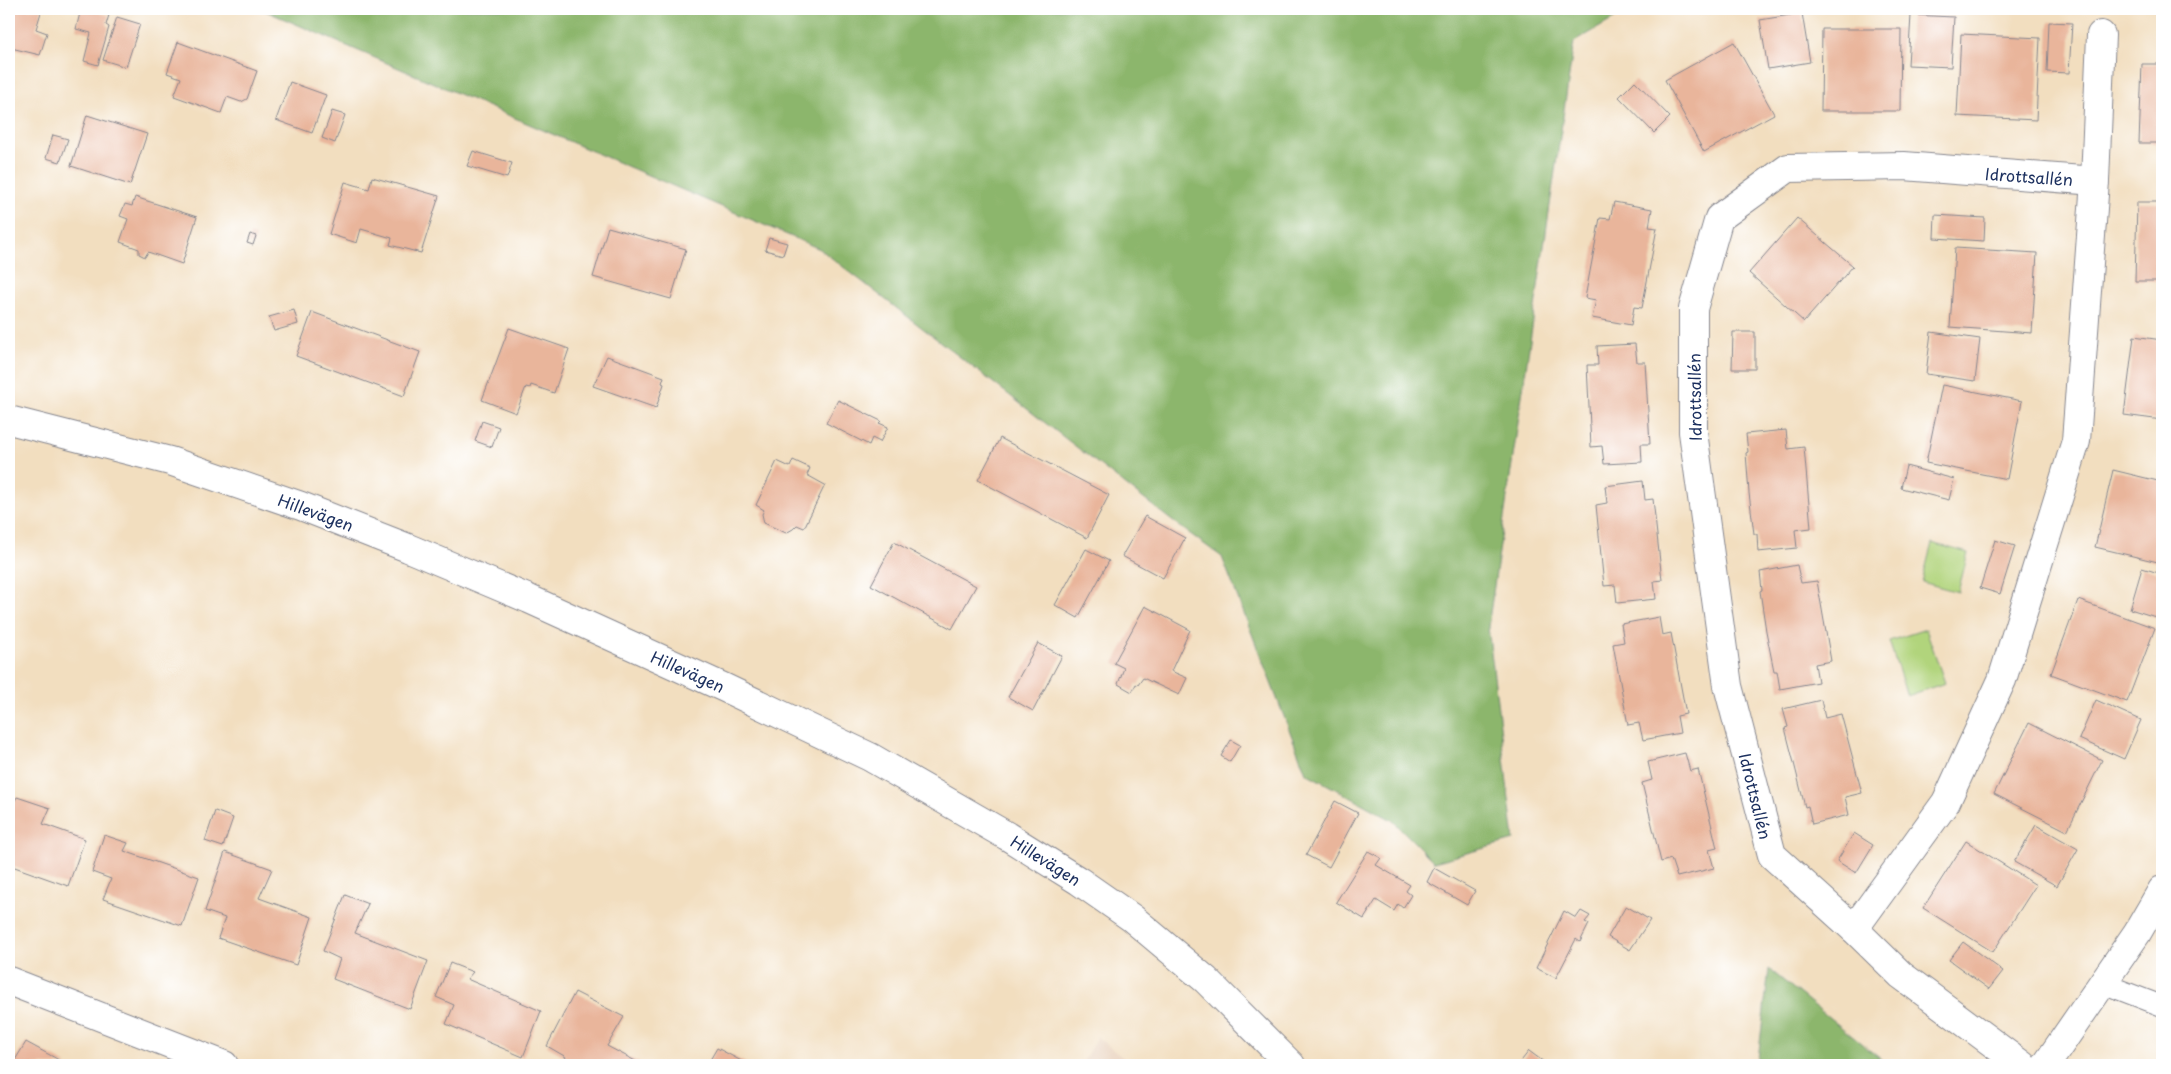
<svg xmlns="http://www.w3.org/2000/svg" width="2171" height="1074" viewBox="0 0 2171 1074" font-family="'Playpen Sans',sans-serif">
	<rect width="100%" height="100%" fill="#fff"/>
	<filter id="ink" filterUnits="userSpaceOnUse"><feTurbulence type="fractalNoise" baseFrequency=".02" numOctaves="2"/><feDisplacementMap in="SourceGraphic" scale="10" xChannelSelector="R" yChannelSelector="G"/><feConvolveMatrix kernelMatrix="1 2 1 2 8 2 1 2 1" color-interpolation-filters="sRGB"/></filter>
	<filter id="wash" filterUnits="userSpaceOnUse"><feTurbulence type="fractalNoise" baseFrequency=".0096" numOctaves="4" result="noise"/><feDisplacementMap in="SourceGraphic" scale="20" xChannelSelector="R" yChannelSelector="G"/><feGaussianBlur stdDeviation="1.12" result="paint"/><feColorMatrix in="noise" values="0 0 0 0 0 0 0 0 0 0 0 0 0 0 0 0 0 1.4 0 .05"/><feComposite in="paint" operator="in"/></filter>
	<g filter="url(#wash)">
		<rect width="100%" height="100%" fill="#f2debf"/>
		<polygon fill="#e7cfb8" points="1097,1037 1132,1065 1081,1065"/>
		<g fill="#b1d47c" stroke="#66826d">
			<polygon points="1932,543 1968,553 1958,592 1922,582"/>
			<polygon points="1926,629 1945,683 1907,696 1889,641"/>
		</g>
		<g fill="#8cb66c" stroke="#547265">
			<polygon points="261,9 1631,9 1574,42 1488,627 1514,840 1434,862 1392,820 1306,773 1222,557 1171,520 820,249"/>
			<polygon points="1769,969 1888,1065 1755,1065 1758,1059"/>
		</g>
		<g id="blocks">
			<g fill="#e9b59b">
				<polygon points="9,9 42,9 36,29 47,33 40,55 11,48 9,54"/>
				<polygon points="81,9 109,15 106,25 109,27 98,65 84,61 91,33 76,29"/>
				<polygon points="1802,13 1810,62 1768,69 1760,20"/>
				<polygon points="1911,15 1954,17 1951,67 1908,65"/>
				<polygon points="117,17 140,24 126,67 103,60"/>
				<polygon points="2049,22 2072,23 2069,73 2047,72"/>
				<polygon points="1822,29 1901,29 1900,111 1821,111"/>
				<polygon points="1961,34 2040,38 2036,120 1957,116"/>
				<polygon points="178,42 257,71 247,99 241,102 227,97 221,113 174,96 181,78 167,73"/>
				<polygon points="1734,42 1774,114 1704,152 1665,80"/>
				<polygon points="2142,64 2162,64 2162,143 2139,143"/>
				<polygon points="1635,81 1670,117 1654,133 1619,97"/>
				<polygon points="290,82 326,95 312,133 276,120"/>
				<polygon points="332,111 345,115 335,143 322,138"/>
				<polygon points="87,115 147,134 130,185 71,166"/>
				<polygon points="53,135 68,139 60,162 46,158"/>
				<polygon points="473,151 512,163 507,178 467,166"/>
				<polygon points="372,177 439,196 421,253 390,245 392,238 361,229 357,243 329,234 345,182 369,189"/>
				<polygon points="135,197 197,217 182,264 148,252 145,257 139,254 139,249 120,242 128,219 120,216 125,204 132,206"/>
				<polygon points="1614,202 1652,209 1649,227 1657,228 1642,308 1634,307 1631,325 1592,318 1596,300 1585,298 1600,218 1610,219"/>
				<polygon points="2137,202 2162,202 2162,281 2135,281"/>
				<polygon points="1935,215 1985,218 1984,241 1934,238"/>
				<polygon points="1797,218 1853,266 1804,322 1749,273"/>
				<polygon points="608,227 686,249 671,299 593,277"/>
				<polygon points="250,234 256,236 253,245 247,243"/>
				<polygon points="769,238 787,243 783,255 765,250"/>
				<polygon points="1955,248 2037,253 2032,333 1950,327"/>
				<polygon points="294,310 298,324 274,331 269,317"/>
				<polygon points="312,312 420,352 404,396 296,356"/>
				<polygon points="509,328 569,349 554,393 531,385 530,388 526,387 516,413 482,400"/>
				<polygon points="1733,332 1755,332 1755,369 1732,369"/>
				<polygon points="1931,332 1980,339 1975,381 1926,374"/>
				<polygon points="2134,336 2162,340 2162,420 2124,415"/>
				<polygon points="1635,344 1637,362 1645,362 1650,444 1641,444 1642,462 1604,464 1602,446 1591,447 1587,365 1598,365 1597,346"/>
				<polygon points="607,356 664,377 662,383 664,384 656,408 593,386"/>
				<polygon points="1942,385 2022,401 2007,479 1926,463"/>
				<polygon points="838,400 881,421 879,423 888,427 880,442 872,438 869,445 826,423"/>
				<polygon points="482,421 499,427 492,447 475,441"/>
				<polygon points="1786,430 1788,449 1804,447 1811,528 1795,530 1797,548 1758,552 1757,534 1754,534 1749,493 1746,453 1748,452 1746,434"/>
				<polygon points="1000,438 1109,495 1087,538 978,480"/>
				<polygon points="793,460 810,468 807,475 825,485 804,528 797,525 793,529 786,533 764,523 762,514 764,510 756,505 777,461 790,467"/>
				<polygon points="1906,466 1954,479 1949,500 1901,488"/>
				<polygon points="2113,470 2162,482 2162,563 2095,547"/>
				<polygon points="1643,481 1645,500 1653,499 1662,580 1654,581 1656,599 1617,603 1615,585 1604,586 1596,505 1607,503 1605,486"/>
				<polygon points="1145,516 1185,538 1163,578 1122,556"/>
				<polygon points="1995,540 2015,546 2000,594 1980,588"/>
				<polygon points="894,542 976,586 952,629 871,585"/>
				<polygon points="1086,549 1109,561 1078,618 1055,605"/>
				<polygon points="1797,565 1801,583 1817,581 1831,661 1815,664 1818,682 1780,689 1777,671 1774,671 1766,631 1760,591 1762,590 1760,572"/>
				<polygon points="2142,568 2162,574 2162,619 2130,609"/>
				<polygon points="2078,600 2155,628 2127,702 2051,674"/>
				<polygon points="1145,606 1190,630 1171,671 1187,678 1179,695 1143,678 1138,685 1136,684 1132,692 1118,684 1124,668 1114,663"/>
				<polygon points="1659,617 1662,635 1671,633 1686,714 1677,716 1680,733 1643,740 1639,723 1628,725 1613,644 1624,642 1621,624"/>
				<polygon points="1038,643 1062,656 1033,711 1008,697"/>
				<polygon points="1821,700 1825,718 1841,714 1862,793 1845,797 1849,815 1812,824 1808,806 1805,807 1795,767 1785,728 1788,727 1783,709"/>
				<polygon points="2096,700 2141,720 2124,759 2079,739"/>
				<polygon points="2029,723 2102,760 2067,831 1994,794"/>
				<polygon points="1231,740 1240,745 1230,762 1221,756"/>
				<polygon points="1685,753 1690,771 1698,769 1717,848 1709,850 1714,868 1677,877 1671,859 1661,862 1642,783 1652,780 1648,762"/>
				<polygon points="17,797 50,808 43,824 85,839 68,886 9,865 9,803 13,804"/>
				<polygon points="1335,801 1358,813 1329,867 1306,855"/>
				<polygon points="215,811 233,818 223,847 205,841"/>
				<polygon points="2036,825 2078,849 2057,886 2014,862"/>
				<polygon points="1854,833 1873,845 1856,873 1837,861"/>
				<polygon points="104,835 128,843 124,851 199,877 182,926 103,899 111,879 92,872"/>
				<polygon points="1966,841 2036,885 1993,952 1923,908"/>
				<polygon points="1368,851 1381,858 1376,865 1410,885 1406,891 1411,895 1403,908 1398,904 1394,911 1376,900 1364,919 1336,902"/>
				<polygon points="225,852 272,869 259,898 312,917 296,965 218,938 225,918 205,911"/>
				<polygon points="1434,868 1475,891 1467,905 1427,882"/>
				<polygon points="345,895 368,904 355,933 428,961 410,1009 333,979 340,959 323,951"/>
				<polygon points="1626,906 1650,920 1630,950 1608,937"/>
				<polygon points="1564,911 1576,918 1581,911 1590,916 1585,922 1589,924 1580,942 1576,939 1556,978 1536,968"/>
				<polygon points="1963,942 2003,971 1989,989 1949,960"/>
				<polygon points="450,963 473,972 467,979 541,1011 523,1057 446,1024 454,1005 436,997"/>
				<polygon points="575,992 624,1017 607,1046 643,1065 562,1065 566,1057 547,1046"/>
				<polygon points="26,1042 59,1060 68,1065 12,1065"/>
				<polygon points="717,1048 749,1065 707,1065"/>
				<polygon points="1529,1051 1548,1065 1518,1065"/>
			</g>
		</g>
	</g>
	<g filter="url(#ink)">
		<use href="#blocks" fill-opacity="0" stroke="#86868e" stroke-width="1"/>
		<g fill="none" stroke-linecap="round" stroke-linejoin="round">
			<g stroke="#86868e" stroke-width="22">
				<polyline id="service" points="2102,983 2162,1006"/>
			</g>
			<g stroke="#86868e" stroke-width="30">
				<g id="minor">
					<polyline points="1854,929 1946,802 2002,680 2076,441 2095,181 2101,35"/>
					<polyline points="9,981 224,1065"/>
					<polyline points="2022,1065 1901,975 1854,929 1772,855 1728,686 1693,432 1693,309 1719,218 1788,168 1904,166 2095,181"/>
					<polyline points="2046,1065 2137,933 2162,890"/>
				</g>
			</g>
			<g stroke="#86868e" stroke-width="30">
				<polyline id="tertiary" points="9,420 170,461 301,506 408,548 529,599 725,688 870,757 1007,836 1079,881 1132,918 1206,980 1291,1065"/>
			</g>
			<use href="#service" stroke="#fff" stroke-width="20"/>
			<use href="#minor" stroke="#fff" stroke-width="28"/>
			<use href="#tertiary" stroke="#fff" stroke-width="28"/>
		</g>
	</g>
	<g text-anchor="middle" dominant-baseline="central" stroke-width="4.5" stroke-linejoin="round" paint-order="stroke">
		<g font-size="16" fill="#1b2f5e" stroke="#fff">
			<text transform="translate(2029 176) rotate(4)">Idrottsallén</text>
			<text transform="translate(1694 397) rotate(-91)">Idrottsallén</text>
			<text transform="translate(316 512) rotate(20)">Hillevägen</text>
			<text transform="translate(688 671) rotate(24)">Hillevägen</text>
			<text transform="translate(1756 796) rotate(76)">Idrottsallén</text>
			<text transform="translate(1046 860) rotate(32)">Hillevägen</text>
		</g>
	</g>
	<rect width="2171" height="1074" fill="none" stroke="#fff" stroke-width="30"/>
</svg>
